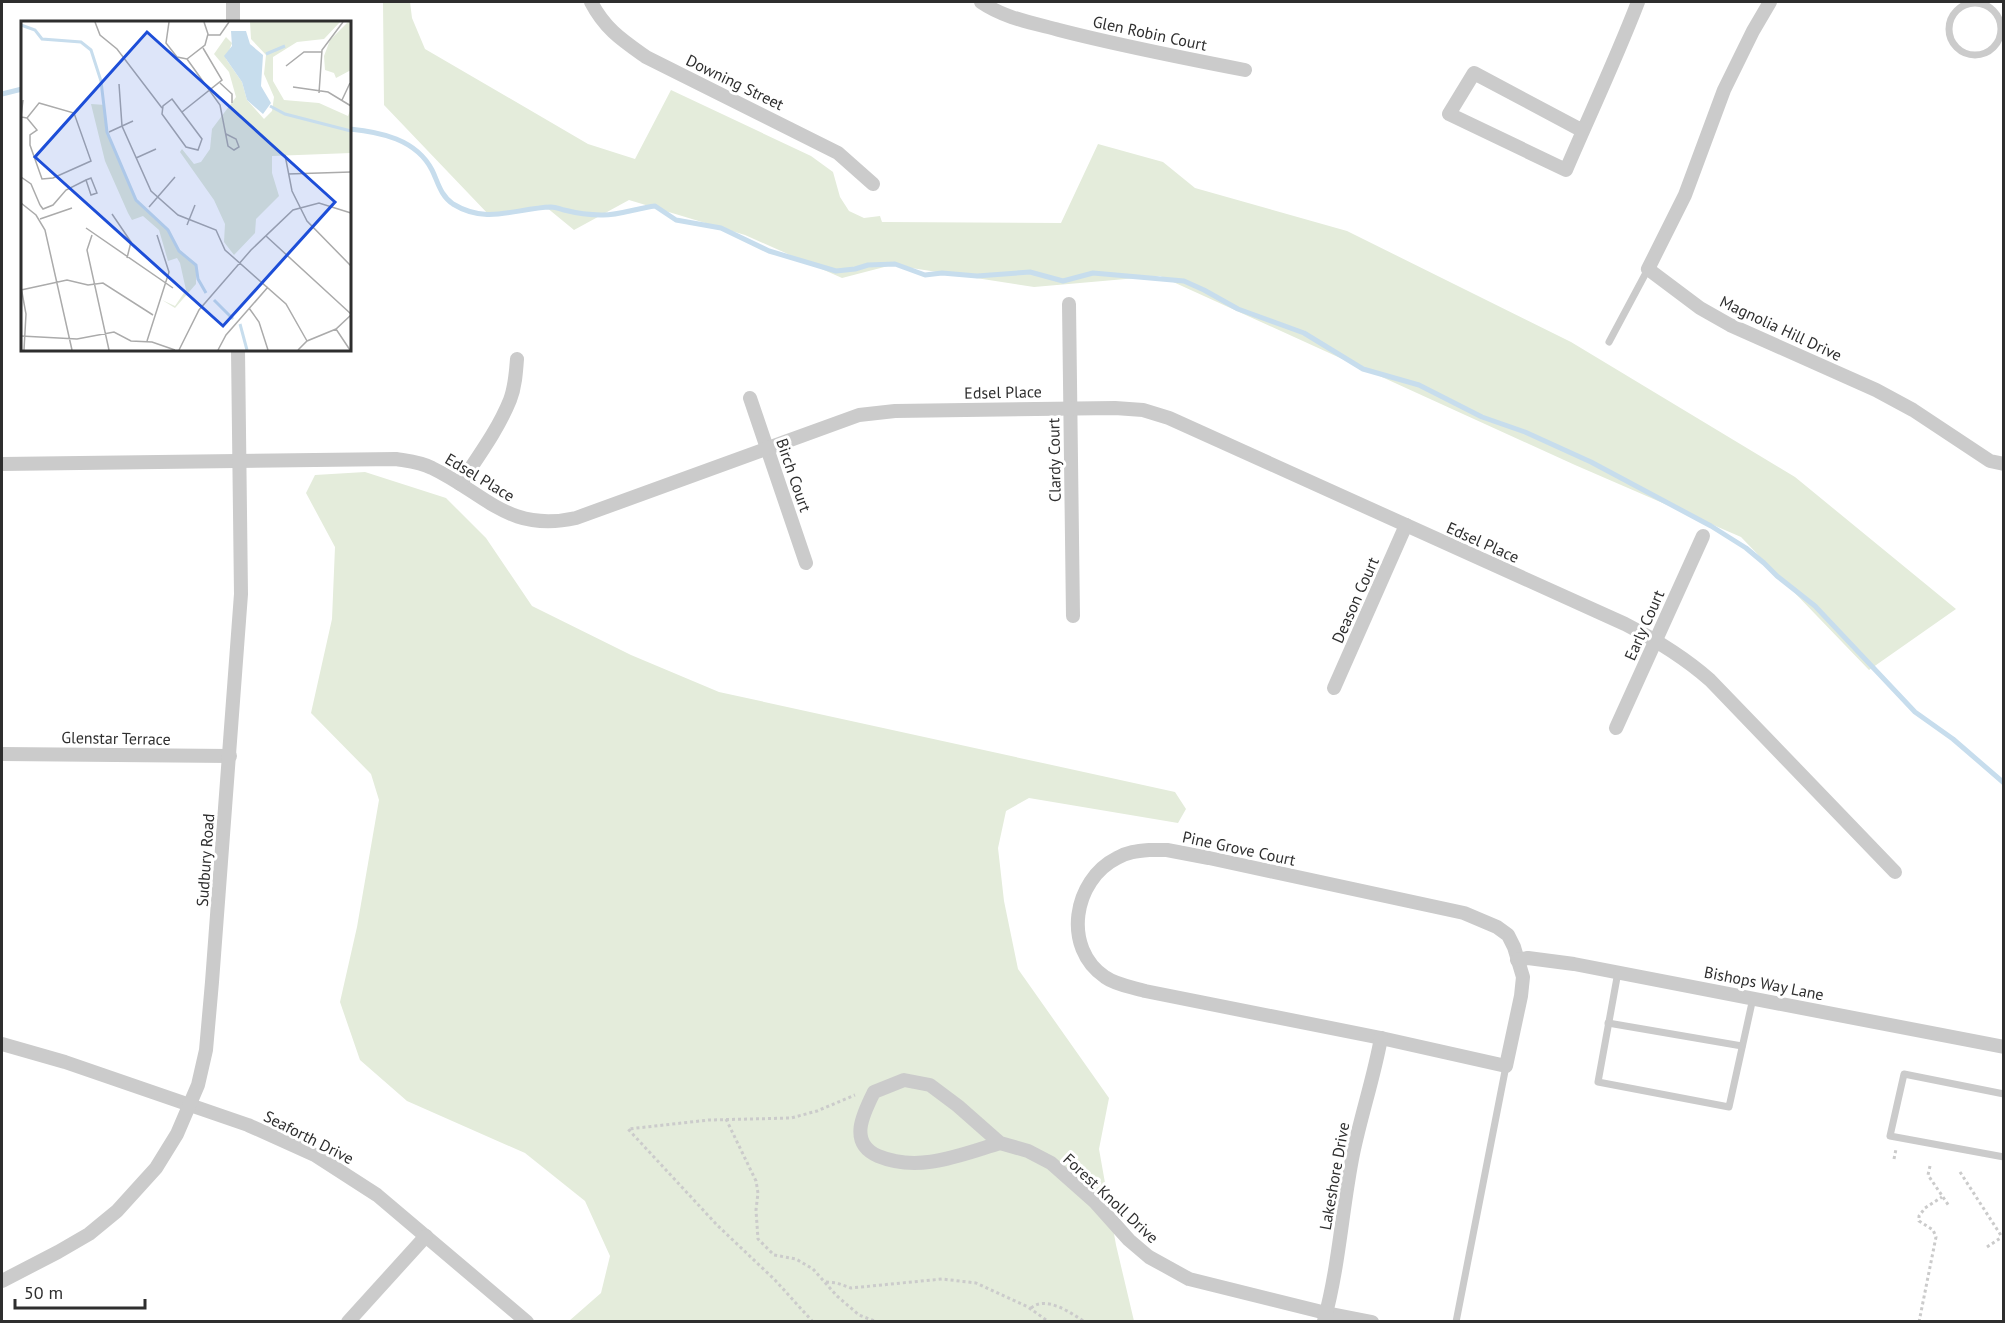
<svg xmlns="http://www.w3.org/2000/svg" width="2005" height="1323" viewBox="0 0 2005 1323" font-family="'PT Sans',sans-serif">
	<rect width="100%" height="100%" fill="#fff"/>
	<g fill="#e4ecdb">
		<polygon points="383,2 410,2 412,18 425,49 588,144 635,159 671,90 811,156 833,172 840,197 849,211 864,218 880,216 882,222 1061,223 1098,144 1163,162 1195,188 1347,231 1571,342 1795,477 1956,609 1869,670 1741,537 1575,465 1160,276 1034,287 892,265 842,278 745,235 629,200 574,230 546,207 490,216 384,105"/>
		<polygon points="365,472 446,498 486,538 532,606 631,655 719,692 1175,792 1186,809 1178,823 1029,798 1006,811 998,848 1004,901 1018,969 1109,1098 1099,1149 1116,1245 1134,1321 569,1321 601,1293 610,1256 585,1201 525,1153 407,1101 360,1060 340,1002 357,927 379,800 371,774 311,713 332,619 335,547 306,493 315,475"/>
	</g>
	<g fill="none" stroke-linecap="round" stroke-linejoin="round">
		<g stroke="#c7dded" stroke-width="5">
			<polyline points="2,94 22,89"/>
			<path d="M350,129C380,132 416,139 432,170C438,182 440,195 453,204C487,225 516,208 551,207C556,207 560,209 564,210C576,213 589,215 601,215C616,216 638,208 655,206L676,220L721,228L769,251L836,271L855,269L868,265L895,264L925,275L942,273L977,276L1030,272L1063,281L1093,273L1184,281L1204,290L1238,309L1304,333L1363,369L1419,385L1482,417L1525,432L1591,462L1711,526L1746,548L1764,563L1777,576L1815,606L1915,712L1953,739L2004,783"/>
		</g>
		<g stroke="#cbcbcb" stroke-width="3" stroke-dasharray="3 3" stroke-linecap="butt">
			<polyline points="726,1119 756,1181 758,1193 756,1210 758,1239 774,1255 796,1259 813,1269 837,1296 859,1315 877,1322"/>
			<polyline points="1894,1159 1896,1149"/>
			<polyline points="1930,1166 1928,1175 1949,1206"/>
			<polyline points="1960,1172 2002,1237"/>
			<polyline points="1987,1247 2002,1237"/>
			<polyline points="826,1282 837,1283 851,1288 942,1279 976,1283 1028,1307 1049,1322"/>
			<path d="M1031,1308C1046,1295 1071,1313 1085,1322"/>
			<polyline points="813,1322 775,1280 717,1225 628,1129 709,1120 791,1118 817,1111 855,1095"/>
			<polyline points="1919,1322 1936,1237 1933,1230 1919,1221 1919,1216 1925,1208 1942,1197"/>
		</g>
		<g stroke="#cbcbcb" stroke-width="7">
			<circle cx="1975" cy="29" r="26"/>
			<polyline points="1609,342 1648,269"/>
			<polyline points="1618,972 1598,1082 1729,1107 1753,998"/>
			<polyline points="1608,1023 1742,1046"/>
			<polyline points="2004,1094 1904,1074 1890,1136 2004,1157"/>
			<polyline points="1456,1322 1506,1066"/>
		</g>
		<g stroke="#cbcbcb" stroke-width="14">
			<polyline points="233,2 233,22"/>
			<path d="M591,2C605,29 622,40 646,57L838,153L873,184"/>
			<path d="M981,2C1004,18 1033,23 1059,30C1121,46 1183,58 1245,70"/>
			<polyline points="1770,2 1753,31 1724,90 1685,195 1648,269 1700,308 1730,325 1876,390 1913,410 1990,461 2004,464"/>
			<path d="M1583,131L1474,73L1449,114L1566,170C1590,114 1616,59 1638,2"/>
			<polyline points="1069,304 1073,616"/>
			<polyline points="750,398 806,563"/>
			<path d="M2,464L396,459C408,461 421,462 432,468C486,494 509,533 576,518L859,415L895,411L1115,408L1143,410L1169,418L1625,624C1656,640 1684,657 1710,680L1895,872"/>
			<path d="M460,484C477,458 498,430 510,400C515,387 516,373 517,359"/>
			<polyline points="1334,688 1406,525"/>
			<polyline points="1616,728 1703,536"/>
			<polyline points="2,754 230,756"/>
			<path d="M1149,850H1167L1209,858L1464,913L1497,927L1508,935L1514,947L1523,977L1521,996L1506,1066L1381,1038L1145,991C1132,987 1116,985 1105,977C1062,948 1073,880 1117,858C1127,852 1137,851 1149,850Z"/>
			<polyline points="1517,960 1528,958 1574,964 2004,1047"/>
			<polyline points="2,1044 65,1062 248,1125 315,1155 377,1195 527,1322"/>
			<path d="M1000,1143C960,1155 919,1173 878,1156C848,1143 863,1114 874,1092L904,1080L930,1085L958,1106L1000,1143L1028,1151L1051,1163L1095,1202L1129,1240L1149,1257L1189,1279L1326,1313L1372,1322"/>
			<polyline points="2,1281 58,1252 89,1234 117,1211 156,1168 177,1134 198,1085 206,1050 212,982 241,594 238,350"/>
			<path d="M1324,1321C1339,1267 1342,1209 1353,1154C1361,1115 1374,1077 1381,1038"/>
			<polyline points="348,1322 426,1236"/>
		</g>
	</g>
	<g text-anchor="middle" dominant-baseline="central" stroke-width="6" stroke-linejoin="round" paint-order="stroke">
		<g font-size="16" fill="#2e2e2e" stroke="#fff">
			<text transform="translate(1150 33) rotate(12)">Glen Robin Court</text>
			<text transform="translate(735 82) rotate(26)">Downing Street</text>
			<text transform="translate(1781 328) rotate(25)">Magnolia Hill Drive</text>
			<text transform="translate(1003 392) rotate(-1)">Edsel Place</text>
			<text transform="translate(1054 460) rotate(-91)">Clardy Court</text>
			<text transform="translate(794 475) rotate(71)">Birch Court</text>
			<text transform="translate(480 477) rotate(31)">Edsel Place</text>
			<text transform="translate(1483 542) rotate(24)">Edsel Place</text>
			<text transform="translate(1355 600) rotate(-66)">Deason Court</text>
			<text transform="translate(1644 625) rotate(-66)">Early Court</text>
			<text transform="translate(116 738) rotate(1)">Glenstar Terrace</text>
			<text transform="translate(1239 848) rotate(12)">Pine Grove Court</text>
			<text transform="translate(205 860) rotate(-86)">Sudbury Road</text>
			<text transform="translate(1764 983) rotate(11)">Bishops Way Lane</text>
			<text transform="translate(309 1137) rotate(27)">Seaforth Drive</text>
			<text transform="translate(1334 1176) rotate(-80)">Lakeshore Drive</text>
			<text transform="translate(1111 1198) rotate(43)">Forest Knoll Drive</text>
		</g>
	</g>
	<g transform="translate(21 21)">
		<rect width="330" height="330" fill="#fff"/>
		<path d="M229,1H319L303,18L276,21L252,36V60L263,79L298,82L327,95L330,87V132L251,135V152L258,175L235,198L234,212L213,234L203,221L204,203L193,179L159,131L161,128L173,143L180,141L189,128L191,108L215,76L208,51L193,33L205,16L211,22L205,38L221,61L226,79L243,98L251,90L253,76L243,53L245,34L230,18ZM327,1H330V49L315,57L313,52L304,49L303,35L309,19ZM70,83L84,84V107L117,181L147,208L160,233L175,243V263L154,287L141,279L154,285L165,269L159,242L156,237L147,240L138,209L122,195L111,199L107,192L84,140Z" fill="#e4ecdb"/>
		<path d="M210,10H225L229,23L242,34L240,65L250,82L242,93L226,79L221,61L203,35L211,25Z" fill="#c7dded"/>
		<path fill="none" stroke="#c7dded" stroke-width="3" d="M0,4L14,9L21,18L60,21L70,29L80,60L86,111L115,179L147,209L158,230L175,244L177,258L185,272M245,33L264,25M249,85L264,93L330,110M193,279L212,298M219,303L226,329"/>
		<path fill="none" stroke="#ababab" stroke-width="1.5" d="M74,1L79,14L96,28L141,87M148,1L145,22L156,36L166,38L184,24L187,13L183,1M187,14H199L208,1M166,38L199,84L207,125L213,129L218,126L215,118L205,113M265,45L283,31H301M199,62L211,73V82M98,63L101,105L130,170L157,194L195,209L204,229L265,283L286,320M272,66L307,71L330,85M298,72L301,29L322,1M151,78L181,118L177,129L165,126L141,93L142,85ZM2,79L0,96L6,97M321,79L329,62M18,82L53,92L70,140L32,157L21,158L9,124V114L16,109L6,97ZM161,91L201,59L182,27M88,111L112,100M264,134L271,170L286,200L330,245M115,137L135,128M267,153L330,151M0,156L10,163L19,184M70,157L76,172L70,174L65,159ZM0,182L15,194L24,209L51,329M19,184L22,188L32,184L45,169L65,159M128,186L154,156M91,193L110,221L106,237M19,198L51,187M166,204L174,184M65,207L152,267M71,214L66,229L88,329M245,215L330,293M0,266L5,293L3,329M0,269L46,259L67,264L82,262L132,294M228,287L238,301L247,329M315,308L329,329M0,315L56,318L93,311L110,320L131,321L154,329M126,320L148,251L136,214M158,329L178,289L230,229L272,189L298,182L330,192M197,329L205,314L247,266M277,329L286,320L315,308L330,294"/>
		<path fill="#1d4ed8" fill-opacity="0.15" stroke="#1d4ed8" stroke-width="3" d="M126,11L314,181L202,305L14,136Z"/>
		<rect width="330" height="330" fill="none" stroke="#2e2e2e" stroke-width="3"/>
	</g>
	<rect width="2005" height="1323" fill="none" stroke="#2e2e2e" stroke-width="6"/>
	<path d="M15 1299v9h130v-9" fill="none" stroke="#2e2e2e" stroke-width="3"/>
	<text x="24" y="1299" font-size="18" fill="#2e2e2e" stroke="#ffffff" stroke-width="4.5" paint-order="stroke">50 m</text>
</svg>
